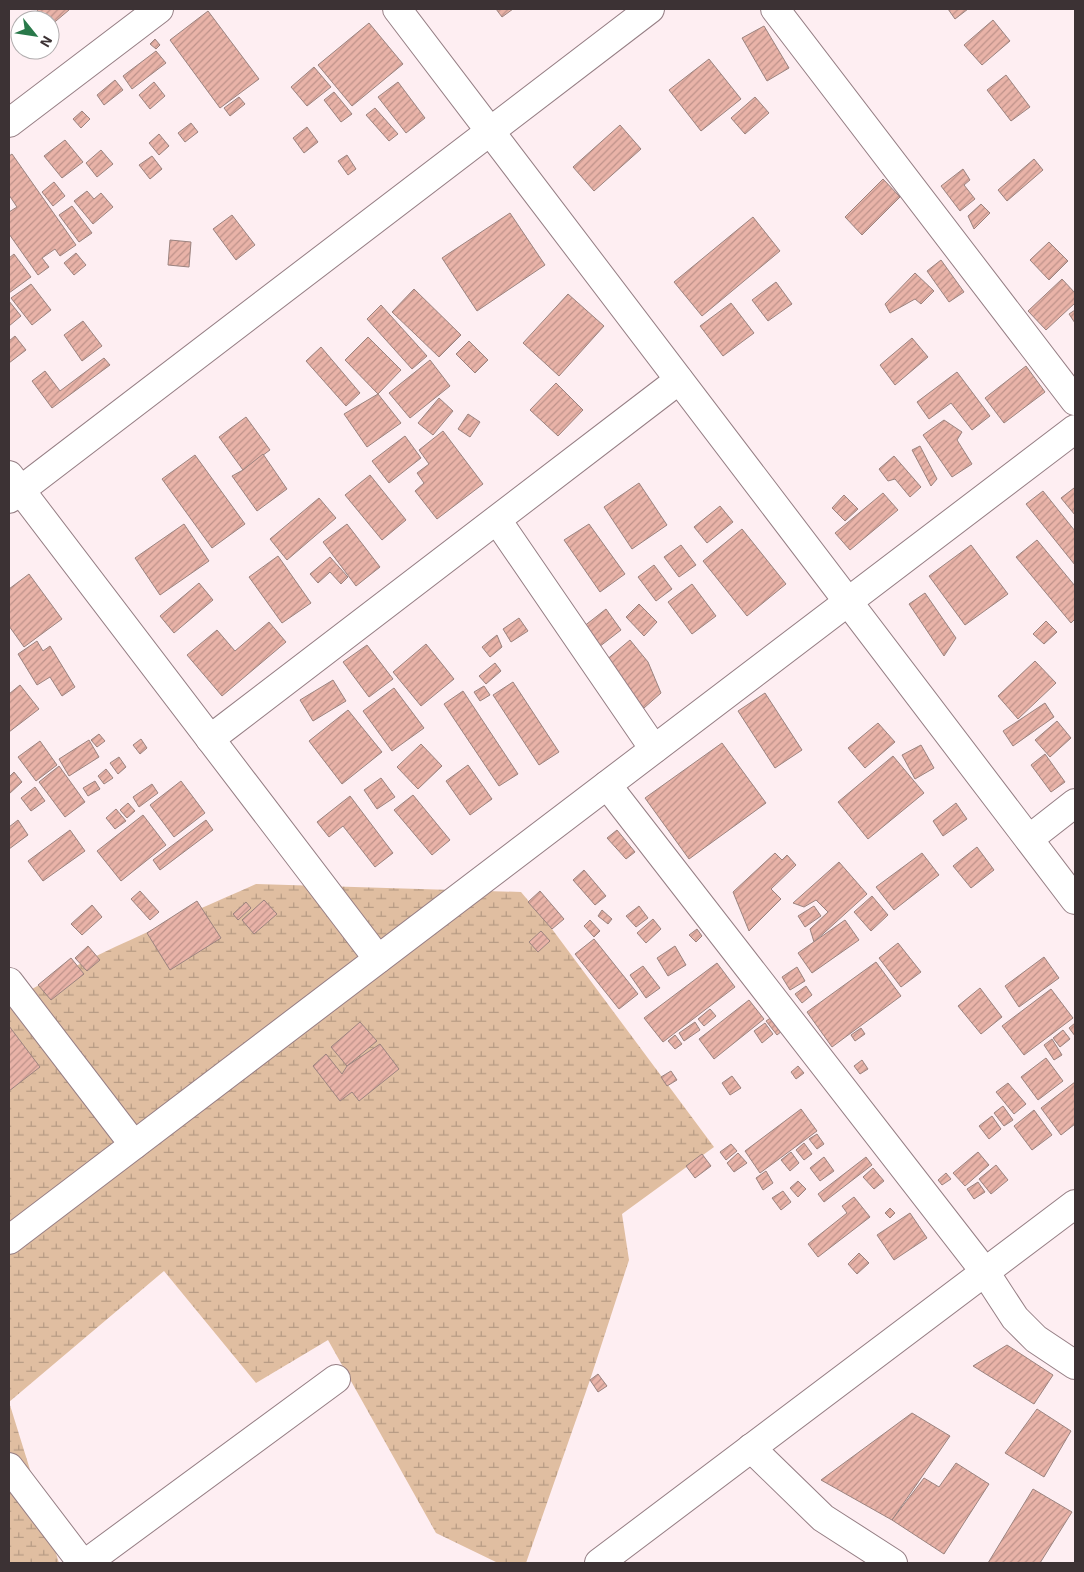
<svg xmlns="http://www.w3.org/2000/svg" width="1084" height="1572" viewBox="0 0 1084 1572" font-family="'Exo 2',sans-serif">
	<defs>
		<pattern id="wetland-marsh" width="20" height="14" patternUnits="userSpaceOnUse" patternTransform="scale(1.25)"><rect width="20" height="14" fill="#e0bea1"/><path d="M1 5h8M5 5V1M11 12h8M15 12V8" fill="none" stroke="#b79b84"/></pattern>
		<pattern id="building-hatch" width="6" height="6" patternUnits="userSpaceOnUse" patternTransform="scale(1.25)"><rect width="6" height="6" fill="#e9b3a8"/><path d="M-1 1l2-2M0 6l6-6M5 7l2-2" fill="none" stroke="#be928a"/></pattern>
	</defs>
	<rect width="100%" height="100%" fill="#feeef2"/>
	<path fill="url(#wetland-marsh)" d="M256,884L521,892L552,929L714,1147L622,1214L629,1260L590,1380L526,1563H498L436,1533L328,1340L256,1383L164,1271L9,1402L59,1563H9V1002C88,956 173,921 256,884Z"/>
	<g fill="url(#building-hatch)" stroke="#9b837f">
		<polygon points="36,9 68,9 69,10 50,26 50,20 46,20"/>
		<polygon points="496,9 513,9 502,17"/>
		<polygon points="948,9 968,9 955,19"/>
		<polygon points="208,11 259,79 220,108 170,40"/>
		<polygon points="993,20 1010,41 982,65 964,45"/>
		<polygon points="369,23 403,64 352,106 318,65"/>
		<polygon points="764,26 789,68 767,81 742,38"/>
		<polygon points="155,39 160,45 156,49 150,44"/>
		<polygon points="156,51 166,63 132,89 123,76"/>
		<polygon points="709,59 741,99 701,131 669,90"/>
		<polygon points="314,67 331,87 307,106 291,87"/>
		<polygon points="1006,75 1030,107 1011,121 987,90"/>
		<polygon points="115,80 123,90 104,105 97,95"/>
		<polygon points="154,82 165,96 150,109 139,95"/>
		<polygon points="398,82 425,118 406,133 378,97"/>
		<polygon points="334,92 352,114 341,122 324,100"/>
		<polygon points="239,97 245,104 230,116 224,108"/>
		<polygon points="755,97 769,113 745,134 731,118"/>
		<polygon points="375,108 398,134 389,141 366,115"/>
		<polygon points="82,111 90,119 81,128 73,119"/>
		<polygon points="191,123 198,132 185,142 178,133"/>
		<polygon points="620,125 641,149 594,191 573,167"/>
		<polygon points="307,127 318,142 304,153 293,138"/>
		<polygon points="159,134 169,146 159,155 149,143"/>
		<polygon points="65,140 83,162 62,178 44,156"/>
		<polygon points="101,150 113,164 97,177 86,163"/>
		<polygon points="12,154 76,245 60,256 55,249 42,258 49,267 38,275 9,234 9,212 17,207 9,195 9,156"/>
		<polygon points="347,155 356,169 348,175 338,161"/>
		<polygon points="152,156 162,169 150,179 139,165"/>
		<polygon points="1034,159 1043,170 1007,201 998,190"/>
		<polygon points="963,169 970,180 964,185 975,199 960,211 941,186"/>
		<polygon points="883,179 900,197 862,235 845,217"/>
		<polygon points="54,182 65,196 53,206 42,192"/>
		<polygon points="87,191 94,199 101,193 113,207 93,224 74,201"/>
		<polygon points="981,204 990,213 974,229 968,216"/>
		<polygon points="72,206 92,233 79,242 59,215"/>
		<polygon points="510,213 545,265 477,311 442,258"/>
		<polygon points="232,215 255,245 236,260 213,229"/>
		<polygon points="753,217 780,251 702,316 674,282"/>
		<polygon points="170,240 191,242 189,267 168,265"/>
		<polygon points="1049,242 1068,261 1049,280 1030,260"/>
		<polygon points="76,253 86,265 74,275 64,263"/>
		<polygon points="14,254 31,277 9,293 9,258"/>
		<polygon points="941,260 964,292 949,302 927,271"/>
		<polygon points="915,273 934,291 921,304 915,299 890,313 885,304"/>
		<polygon points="1062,279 1075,293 1075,303 1046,330 1028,311"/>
		<polygon points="776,282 792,304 768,321 752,300"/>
		<polygon points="31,284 51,310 32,325 11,298"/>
		<polygon points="414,289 461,335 439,357 392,312"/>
		<polygon points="568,294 604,326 559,376 523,343"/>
		<polygon points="9,301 21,316 9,326"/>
		<polygon points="731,303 754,333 723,356 700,326"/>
		<polygon points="381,305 427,356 412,369 367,319"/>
		<polygon points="1075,310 1075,323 1069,314"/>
		<polygon points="83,321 102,346 82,361 64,335"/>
		<polygon points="15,336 26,350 9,363 9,341"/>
		<polygon points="368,337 401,370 378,394 345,360"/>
		<polygon points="912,338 928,357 895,385 880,365"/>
		<polygon points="469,341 488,360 475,373 456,354"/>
		<polygon points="321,347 360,393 346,406 306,361"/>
		<polygon points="104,358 110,365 52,408 32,381 45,371 60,391"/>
		<polygon points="430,360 450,386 410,418 389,393"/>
		<polygon points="1026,366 1045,392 1004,423 985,398"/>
		<polygon points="957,372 990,416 972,430 951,403 929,419 917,402"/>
		<polygon points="556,383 583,410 558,436 530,410"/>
		<polygon points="378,394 401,423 367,447 344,414"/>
		<polygon points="439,398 453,411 433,435 418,423"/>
		<polygon points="468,414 480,422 470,437 458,429"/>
		<polygon points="246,417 270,450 243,470 219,437"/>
		<polygon points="944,420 962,432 957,440 972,464 952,477 923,435"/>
		<polygon points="443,431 483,484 437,519 415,491 424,483 417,473 429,464 419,450"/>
		<polygon points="405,436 421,458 389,483 372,461"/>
		<polygon points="920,446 937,479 931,486 912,450"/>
		<polygon points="263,454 287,489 257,511 232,476 243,470"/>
		<polygon points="195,455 245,524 212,548 162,479"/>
		<polygon points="894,456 921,487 910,497 895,479 888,481 879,469"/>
		<polygon points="370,475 406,520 382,540 345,495"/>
		<polygon points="639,483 667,525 632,549 604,507"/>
		<polygon points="1074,488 1075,490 1075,515 1061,498"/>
		<polygon points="1043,491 1075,531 1075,565 1026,504"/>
		<polygon points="883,493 898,510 850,550 835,533"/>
		<polygon points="844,495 858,509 845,521 832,508"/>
		<polygon points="319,498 336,518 287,560 270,539"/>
		<polygon points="720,506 733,522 707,543 694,527"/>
		<polygon points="184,524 209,561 160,595 135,558"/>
		<polygon points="347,524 380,567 356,586 323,542"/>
		<polygon points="589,524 625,574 600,592 564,540"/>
		<polygon points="742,529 786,584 747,616 703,561"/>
		<polygon points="1037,540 1075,586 1075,619 1071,623 1016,557"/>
		<polygon points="681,545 696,565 679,577 664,557"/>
		<polygon points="971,545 1008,594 965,625 929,576"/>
		<polygon points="278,556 311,603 282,623 249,577"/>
		<polygon points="330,557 348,577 341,584 330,572 318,583 310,574"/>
		<polygon points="654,565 672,589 656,601 638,577"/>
		<polygon points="29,574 62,619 24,647 9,626 9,589"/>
		<polygon points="199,583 213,600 174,633 160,616"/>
		<polygon points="692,584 716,616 692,634 668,602"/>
		<polygon points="925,593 956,638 944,656 909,604"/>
		<polygon points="639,604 657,622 644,636 626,617"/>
		<polygon points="606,609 621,630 599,647 583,627"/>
		<polygon points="519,618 528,631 511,642 503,629"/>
		<polygon points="1046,621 1057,632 1044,644 1033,634"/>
		<polygon points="269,622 286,642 222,696 187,655 217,630 235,651"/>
		<polygon points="497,635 502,647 490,657 482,647"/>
		<polygon points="630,640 648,662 661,693 644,708 605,661"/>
		<polygon points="37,641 43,651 50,646 75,687 62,696 50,677 37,685 18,654"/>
		<polygon points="426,644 454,679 421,706 393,672"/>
		<polygon points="367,645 393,679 369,697 343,662"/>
		<polygon points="1035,661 1056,683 1018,719 998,696"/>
		<polygon points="495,663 501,671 486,684 479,676"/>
		<polygon points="333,680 346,701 313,721 300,700"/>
		<polygon points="513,682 559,752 539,765 493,695"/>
		<polygon points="20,685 39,709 9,732 9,694"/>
		<polygon points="484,686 490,695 480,701 474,692"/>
		<polygon points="394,688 424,728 392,751 363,711"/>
		<polygon points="463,691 518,774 499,786 444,704"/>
		<polygon points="765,693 802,750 775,768 738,711"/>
		<polygon points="1045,703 1054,717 1013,746 1003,731"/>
		<polygon points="348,710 382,752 342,784 309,741"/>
		<polygon points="1057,721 1071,738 1050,757 1035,740"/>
		<polygon points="878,723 895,742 865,768 848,748"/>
		<polygon points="99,734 105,741 97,747 91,740"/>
		<polygon points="141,739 147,748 140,754 133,745"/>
		<polygon points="89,740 99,757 69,776 59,759"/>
		<polygon points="40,741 57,765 36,781 18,757"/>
		<polygon points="722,743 766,803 689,859 645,798"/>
		<polygon points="421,744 442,766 418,789 397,767"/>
		<polygon points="921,745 934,768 915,779 902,755"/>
		<polygon points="1045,754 1065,782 1051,792 1031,765"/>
		<polygon points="893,756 924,793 868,839 838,802"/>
		<polygon points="119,757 126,767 118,774 110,763"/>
		<polygon points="468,765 492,799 470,815 446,781"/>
		<polygon points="59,766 85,802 65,817 39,782"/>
		<polygon points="106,769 113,778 104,784 98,776"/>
		<polygon points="14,772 22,782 9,794 9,777"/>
		<polygon points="381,778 395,797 377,809 364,790"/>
		<polygon points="95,781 100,789 88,796 83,788"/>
		<polygon points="181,781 205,813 174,837 150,805"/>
		<polygon points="152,784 158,793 139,807 133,797"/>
		<polygon points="35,787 45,801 31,811 21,798"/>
		<polygon points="413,795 450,840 432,855 394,810"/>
		<polygon points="350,796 393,853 375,867 343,826 329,837 317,822"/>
		<polygon points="128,803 135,811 127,818 120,810"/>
		<polygon points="956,803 967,819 943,836 933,821"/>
		<polygon points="116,809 126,821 115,829 106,818"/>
		<polygon points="143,815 166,845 121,881 97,851"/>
		<polygon points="18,820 28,835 9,849 9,827"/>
		<polygon points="206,820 213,830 160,870 153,860"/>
		<polygon points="70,830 85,851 43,881 28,861"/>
		<polygon points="617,830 635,852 626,859 607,838"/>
		<polygon points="977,847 994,870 971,888 953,866"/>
		<polygon points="775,853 782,860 787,855 796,865 771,889 781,899 749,931 733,892"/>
		<polygon points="922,853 939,875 894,910 876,887"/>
		<polygon points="839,862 867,894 814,942 810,929 828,912 816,900 804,907 793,903"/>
		<polygon points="584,870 606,896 595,905 573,880"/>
		<polygon points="140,891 159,912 150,920 131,899"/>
		<polygon points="540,891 564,919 552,929 528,902"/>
		<polygon points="872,896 888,915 871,931 854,912"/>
		<polygon points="264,900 277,914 254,934 242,920"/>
		<polygon points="197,901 221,938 170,970 147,933"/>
		<polygon points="246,902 251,908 238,920 233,914"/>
		<polygon points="92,905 102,917 82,935 71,924"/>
		<polygon points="639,906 648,918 636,927 626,916"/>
		<polygon points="814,906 821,916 805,927 798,916"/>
		<polygon points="602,910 612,919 608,924 598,916"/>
		<polygon points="653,919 661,929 646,943 637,933"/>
		<polygon points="590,920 600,931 594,937 584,926"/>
		<polygon points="845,920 859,940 812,973 798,953"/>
		<polygon points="697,929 702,936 696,942 689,935"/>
		<polygon points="541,931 550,941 538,952 529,942"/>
		<polygon points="594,939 638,994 619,1009 575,954"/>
		<polygon points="898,943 921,972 901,987 879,958"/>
		<polygon points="88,946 100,960 87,971 75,958"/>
		<polygon points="675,946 686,965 668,976 657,958"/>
		<polygon points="1044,957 1059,978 1019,1007 1005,986"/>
		<polygon points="71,958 84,974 51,1000 38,985"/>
		<polygon points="876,962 901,996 832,1047 807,1012"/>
		<polygon points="717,963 735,987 663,1042 644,1018"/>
		<polygon points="643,966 660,988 646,998 630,975"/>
		<polygon points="797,967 805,981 790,990 782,977"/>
		<polygon points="806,986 812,995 802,1003 795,994"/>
		<polygon points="980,988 1002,1017 981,1034 958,1006"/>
		<polygon points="1051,989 1073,1018 1024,1055 1002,1026"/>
		<polygon points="749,1000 764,1019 714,1059 699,1039"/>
		<polygon points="710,1009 716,1016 704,1026 698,1019"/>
		<polygon points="772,1017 782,1031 777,1035 766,1021"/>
		<polygon points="360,1022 377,1041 347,1066 331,1047"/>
		<polygon points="695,1022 700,1030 684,1041 679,1033"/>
		<polygon points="765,1023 773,1034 762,1043 754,1031"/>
		<polygon points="1075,1023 1075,1036 1069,1028"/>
		<polygon points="9,1026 40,1067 9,1091"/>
		<polygon points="861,1028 865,1034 855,1041 851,1035"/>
		<polygon points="1063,1030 1070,1039 1060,1047 1053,1038"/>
		<polygon points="675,1035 682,1044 675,1049 668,1041"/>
		<polygon points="1052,1039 1062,1055 1054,1060 1044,1045"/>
		<polygon points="380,1044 399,1069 359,1101 352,1092 340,1101 313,1066 326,1054 342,1074 347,1066"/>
		<polygon points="1046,1058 1063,1081 1038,1100 1021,1077"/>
		<polygon points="862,1060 868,1069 860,1074 854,1066"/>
		<polygon points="798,1066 804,1073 796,1079 791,1072"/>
		<polygon points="671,1071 677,1080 667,1086 661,1077"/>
		<polygon points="732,1076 741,1088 730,1095 722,1083"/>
		<polygon points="1075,1082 1075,1124 1061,1135 1041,1108"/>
		<polygon points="1008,1083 1026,1104 1014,1114 996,1092"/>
		<polygon points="1003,1106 1013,1120 1004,1126 994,1113"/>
		<polygon points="801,1109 817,1131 760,1173 745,1151"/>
		<polygon points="1034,1110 1052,1135 1032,1150 1014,1126"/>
		<polygon points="992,1116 1001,1129 989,1139 979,1126"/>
		<polygon points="817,1134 824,1144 817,1149 809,1139"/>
		<polygon points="804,1143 812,1154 804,1160 796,1150"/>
		<polygon points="731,1144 737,1151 726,1160 720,1152"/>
		<polygon points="791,1152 799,1163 790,1171 781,1160"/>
		<polygon points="978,1152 989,1165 965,1186 953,1173"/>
		<polygon points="738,1153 747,1163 734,1172 727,1163"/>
		<polygon points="702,1154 711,1166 695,1178 686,1166"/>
		<polygon points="824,1157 834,1171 820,1181 810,1168"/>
		<polygon points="866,1157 872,1165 824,1202 818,1194"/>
		<polygon points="996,1165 1008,1180 991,1194 979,1179"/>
		<polygon points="873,1168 884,1181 874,1189 863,1177"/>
		<polygon points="766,1171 773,1183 763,1190 756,1178"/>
		<polygon points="946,1173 951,1179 942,1185 938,1180"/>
		<polygon points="798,1181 806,1189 798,1197 790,1188"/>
		<polygon points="978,1182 985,1192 974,1199 967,1189"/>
		<polygon points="783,1191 791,1202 781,1210 772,1198"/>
		<polygon points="854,1197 870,1217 818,1257 808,1244 847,1213 842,1206"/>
		<polygon points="890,1208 895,1213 890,1218 885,1213"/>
		<polygon points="910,1213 927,1238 894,1260 877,1235"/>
		<polygon points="859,1253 869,1263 857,1274 848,1264"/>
		<polygon points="1007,1345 1053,1375 1034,1404 973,1366"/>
		<polygon points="598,1374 607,1386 598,1392 590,1380"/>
		<polygon points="1037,1409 1071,1431 1044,1477 1005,1453"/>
		<polygon points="912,1413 950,1436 892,1520 821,1480"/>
		<polygon points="956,1463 989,1484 944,1554 892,1520 924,1478 939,1487"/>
		<polygon points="1033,1489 1072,1512 1040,1563 988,1563"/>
	</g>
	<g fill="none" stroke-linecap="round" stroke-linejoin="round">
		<g stroke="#957e84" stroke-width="30">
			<g id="street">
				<polyline points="397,9 1075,900"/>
				<polyline points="775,9 1075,401"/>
				<polyline points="9,123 159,9"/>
				<polyline points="9,475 378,959"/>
				<polyline points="497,520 654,749"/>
				<polyline points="210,739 679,380"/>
				<polyline points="607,785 985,1272 1015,1318 1036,1339 1075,1365"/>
				<polyline points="1029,839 1075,803"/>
				<polyline points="9,982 134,1145"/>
				<polyline points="9,1240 1075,429"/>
				<polyline points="751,1448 823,1518 893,1563"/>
				<polyline points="9,1467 82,1563"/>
				<polyline points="86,1563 336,1379"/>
				<polyline points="599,1563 1075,1204"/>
			</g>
		</g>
		<g stroke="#957e84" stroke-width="30">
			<polyline id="secondary" points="9,499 650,9"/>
		</g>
		<use href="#street" stroke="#fff" stroke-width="28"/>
		<use href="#secondary" stroke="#fff" stroke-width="28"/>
	</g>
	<rect width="1084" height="1572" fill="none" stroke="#3c3234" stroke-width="20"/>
	<g transform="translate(35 35) rotate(120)"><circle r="24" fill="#ffffff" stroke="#b1adae"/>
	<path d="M0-4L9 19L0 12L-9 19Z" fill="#29794a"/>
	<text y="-8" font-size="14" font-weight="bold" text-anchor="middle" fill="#3c3234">N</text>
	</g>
</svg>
